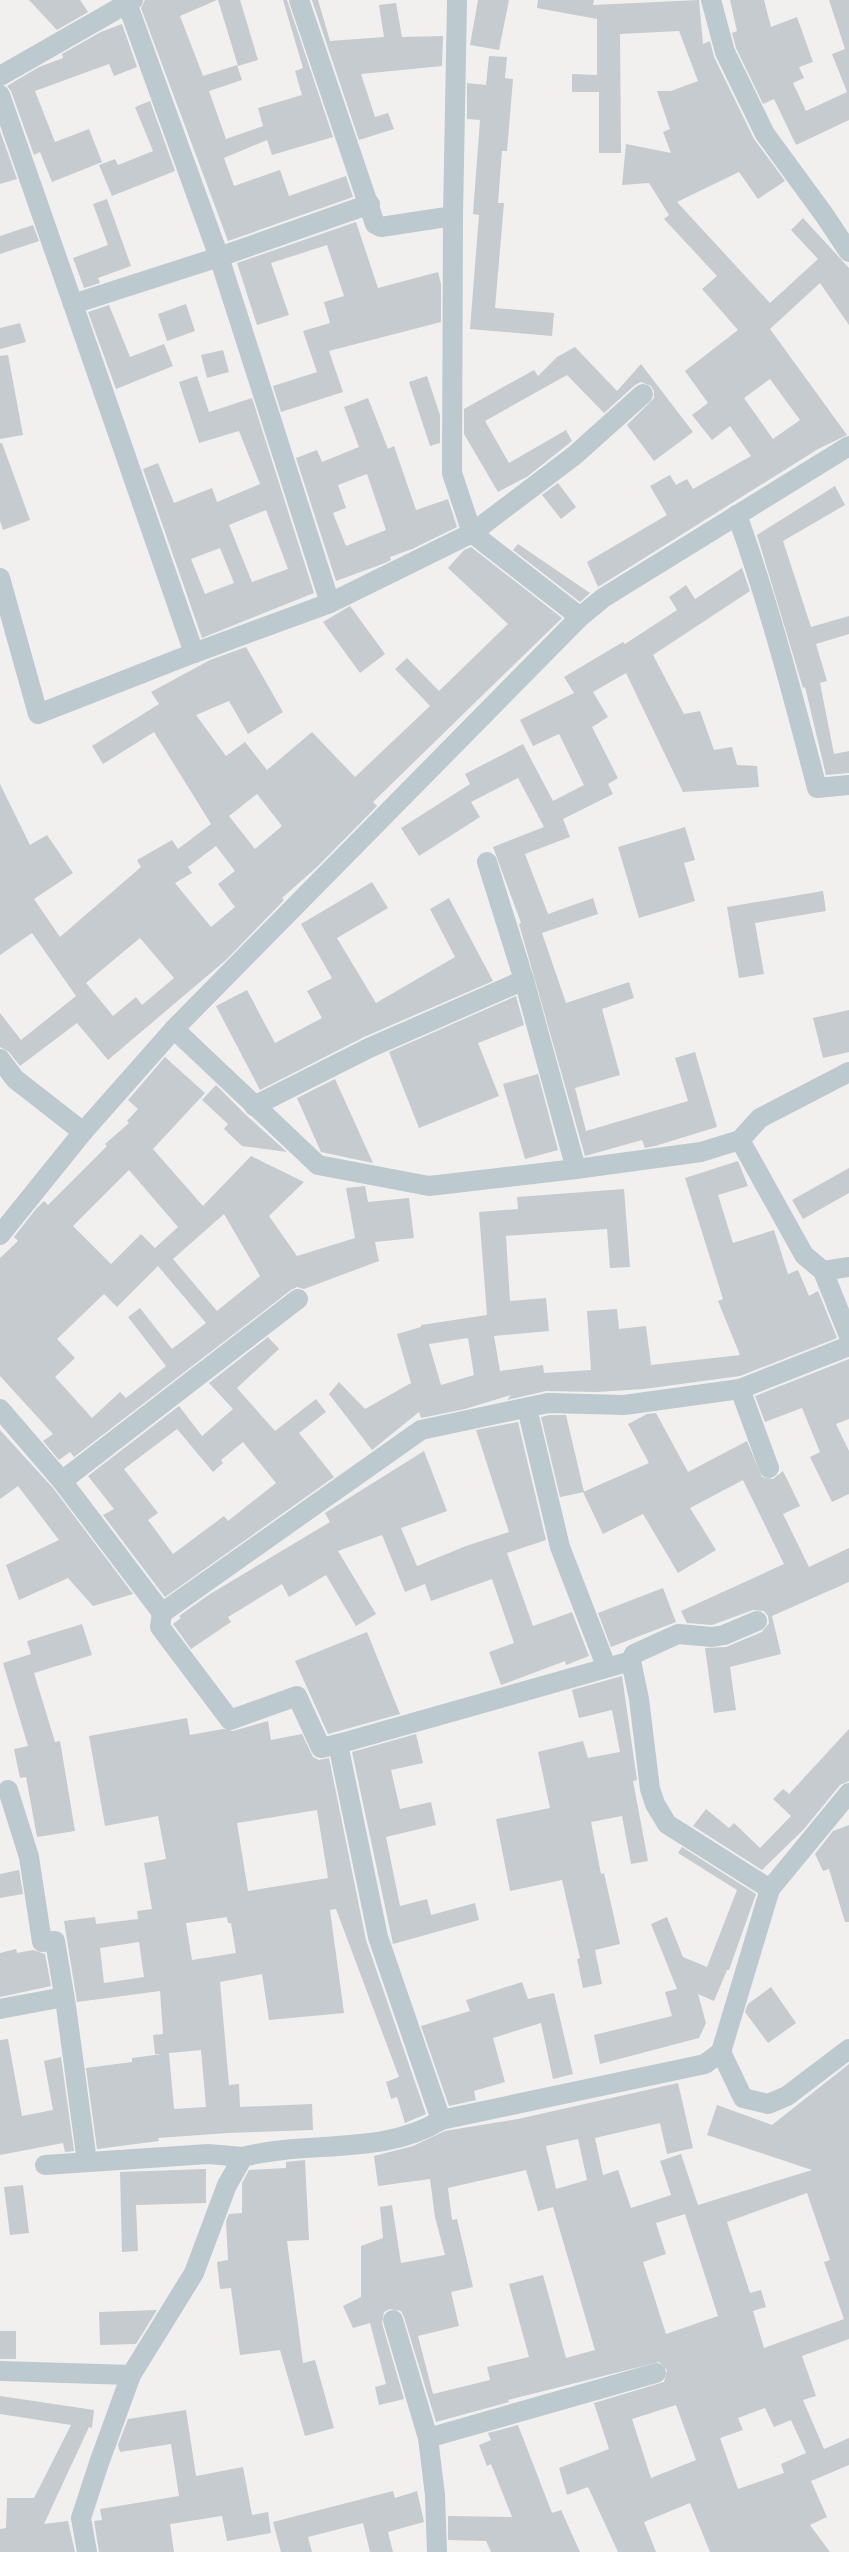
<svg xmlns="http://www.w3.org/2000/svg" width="849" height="2552" viewBox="0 0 849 2552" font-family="'Fira Sans',sans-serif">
	<rect width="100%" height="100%" fill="#f2efef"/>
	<g fill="#c6cbcf" fill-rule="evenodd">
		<polygon points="29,0 80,0 88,12 57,30"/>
		<polygon points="145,0 217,0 180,16 203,76 237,65 242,80 209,91 226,139 263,126 258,108 302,95 295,71 303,68 283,0 287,0 333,137 272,155 267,140 224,158 234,186 280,170 289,196 346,176 353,197 228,241 141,8"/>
		<polygon points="218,0 240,0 258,60 238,66"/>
		<polygon points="312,0 318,0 330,41 384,37 379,5 396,3 402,37 443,36 442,66 361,74 375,117 388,113 394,129 359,140"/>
		<polygon points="478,0 509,0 499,50 470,45"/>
		<path d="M538,0H594L593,5L699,0L703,44L710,41L714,57L754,139L785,181L758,199L739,172L677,202L770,303L818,259L791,230L803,218L849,268V325L820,283L770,329L847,435L818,449L598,587L587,562L667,515L650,486L670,475L676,485L687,479L693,489L751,456L730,426L712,440L692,415L708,403L685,371L738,330L702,289L717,276L664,219L669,215L649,183L622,185L626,144L671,153L663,132L670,129L657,91H671L698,81L679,31L620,34L621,153H599V92H572V74L597,75V19L537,8ZM770,379L800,420L773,439L744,398Z"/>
		<polygon points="730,0 764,0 771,27 797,17 813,62 799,67 804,78 793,83 806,111 847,92 832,54 845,49 829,0 849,0 849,120 796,145 774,99 763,104 736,48 732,33 737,31"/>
		<polygon points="122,24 137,67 114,76 109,64 35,91 55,142 89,129 102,162 52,182 40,152 34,155 11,91 7,86 39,67 63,58 62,54 101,32"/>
		<polygon points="489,56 507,57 505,78 513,79 507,151 502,151 498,203 504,203 495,308 554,313 552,336 470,329 479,215 473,214 480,120 467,119 467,83 486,85"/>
		<polygon points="150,101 175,171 112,196 99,165 115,159 118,165 153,151 135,107"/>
		<polygon points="0,131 17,179 0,184"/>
		<polygon points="107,199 131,266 98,278 100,283 84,288 73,258 108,245 93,204"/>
		<polygon points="356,222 378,288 438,272 441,284 441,322 329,351 343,392 281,412 273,386 317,372 303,331 330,323 324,302 344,296 327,245 271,263 289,315 257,325 237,263"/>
		<polygon points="33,225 39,241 0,254 0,236"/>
		<polygon points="186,304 195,331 167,341 158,314"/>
		<polygon points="109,305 130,357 164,344 173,366 116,389 88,312"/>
		<polygon points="20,323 26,342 0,349 0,328"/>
		<polygon points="575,347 617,391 641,364 693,432 654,461 627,425 654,398 654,391 651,386 641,382 635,385 604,413 567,375 485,421 509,463 566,430 572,441 528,476 498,492 464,434 464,409 534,370 538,376 557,357"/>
		<polygon points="223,350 229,372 207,378 201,355"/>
		<polygon points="8,355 23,435 0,439 0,356"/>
		<path d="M197,376L209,412L252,398L314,593L202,638L143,469L158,463L174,503L212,488L217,502L260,484L239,431L199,443L179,382ZM266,510L288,569L252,582L229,525ZM220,548L234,583L205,594L191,559Z"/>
		<polygon points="427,376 440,415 440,443 430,446 409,382"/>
		<path d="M368,398L388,449L394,446L416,510L448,499L457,527L412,549L390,557L391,560L385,563L336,581L296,458L317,450L322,462L359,447L344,407ZM367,474L386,530L346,546L333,513L346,508L338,485Z"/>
		<polygon points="0,443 2,443 30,520 3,530 0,521"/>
		<polygon points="558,483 576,507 561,519 542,495"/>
		<polygon points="835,486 845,505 783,541 811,627 849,616 849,634 816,644 827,681 820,683 834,754 849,751 849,773 826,775 805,687 803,688 757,535"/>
		<polygon points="518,544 590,593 580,602 513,550"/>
		<path d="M471,547L562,618L373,802L377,806L318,866L282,898L284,900L226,960L108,1060L77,1023L20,1066L9,1052L0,1047V1013L21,1040L76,996L32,933L0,955V784L30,845L47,835L73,873L34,899L60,937L141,867L137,860L172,840L178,849L211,824L154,732L103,764L92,746L159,704L151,692L210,660L246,647L283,712L248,734L229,701L196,715L226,756L245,742L267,770L312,732L355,777L430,706L395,669L407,658L439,691L508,624L448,568L464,550ZM257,794L282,826L255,849L229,816ZM216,846L235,871L218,884L235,907L211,927L175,883L192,873L188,867ZM140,938L174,978L142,1005L136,997L113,1016L86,983Z"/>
		<polygon points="742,568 750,591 653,655 684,714 700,711 714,750 732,747 737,765 757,766 759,787 683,792 626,673 593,692 608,717 592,727 618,778 608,784 613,794 563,819 570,837 525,854 548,914 593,898 598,914 542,933 566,1003 629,982 634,998 602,1009 620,1075 575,1088 586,1131 688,1101 675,1058 695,1052 717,1127 655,1146 645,1148 642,1140 585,1156 519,924 521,923 493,847 544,827 518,778 471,802 480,817 419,856 401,828 470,784 465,774 523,744 553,801 584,785 559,734 533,746 520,720 574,693 564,677 623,642 625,644 677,610 669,597 686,585 695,599"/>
		<polygon points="350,606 385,654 360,673 323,622"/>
		<polygon points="685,827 695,860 684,863 695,901 639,918 618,847"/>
		<polygon points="372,882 388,908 337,938 376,1003 455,957 430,909 449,898 493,981 364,1037 260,1090 216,1006 247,990 275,1043 322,1018 307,991 332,978 301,924"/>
		<polygon points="823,891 826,911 755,923 764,974 739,978 727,907"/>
		<polygon points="516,996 524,1025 478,1043 499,1096 419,1128 389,1052"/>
		<polygon points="849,1010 849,1052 823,1058 813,1018"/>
		<path d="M165,1057L205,1093L153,1149L203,1206L251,1156L304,1182L269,1216L297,1256L355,1238L346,1188L365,1186L368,1202L409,1198L414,1238L375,1242L379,1261L304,1289L297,1287L291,1290L74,1457L70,1452L59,1460L43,1441L53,1434L0,1376V1258L18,1241L14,1237L36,1209L44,1201L48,1205L107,1146L105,1144L129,1123L127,1121L138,1109L128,1100ZM129,1170L178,1227L155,1248L141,1234L111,1264L73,1226ZM224,1214L260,1276L217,1311L173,1259ZM158,1266L206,1323L172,1349L140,1308L128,1317L166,1366L126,1398L120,1392L92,1418L55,1377L75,1358L57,1339L104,1294L117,1307Z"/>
		<polygon points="538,1074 558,1150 525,1159 503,1084"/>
		<polygon points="335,1079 373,1163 321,1152 297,1098"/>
		<polygon points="216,1085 247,1116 287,1152 242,1146 224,1129 228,1124 202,1100"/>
		<path d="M738,1161L748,1186L718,1195L733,1243L774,1230L788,1274L798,1270L809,1296L818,1291L837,1338L740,1376L644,1389L597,1392L546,1391L507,1400L511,1395L465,1409L421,1418L419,1412L372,1450L329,1394L339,1382L365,1409L411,1383L397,1334L421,1327V1325L487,1315L479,1212L518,1209L517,1197L624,1189L630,1267L610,1268L607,1229L506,1236L510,1301L546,1298L549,1331L494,1336L500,1371L543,1365L544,1373L591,1370L587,1311L617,1309L619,1329L646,1326L651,1365L740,1355L718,1301L723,1299L685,1178ZM468,1338L474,1375L441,1385L429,1344Z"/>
		<polygon points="849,1168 849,1193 803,1219 792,1200"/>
		<path d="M268,1337L279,1349L237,1388L275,1431L316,1399L326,1412L299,1433L334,1477L165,1597L103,1515L114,1509L88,1476L179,1406L202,1436L233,1409L209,1383ZM177,1429L213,1472L223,1463L221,1460L243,1442L276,1483L228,1521L224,1516L173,1554L148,1520L158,1513L124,1469Z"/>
		<polygon points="849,1359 849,1419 836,1424 849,1451 849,1494 832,1502 810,1457 820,1452 802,1408 765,1422 755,1396"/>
		<polygon points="656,1413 688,1472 747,1441 762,1477 773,1479 783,1471 800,1506 783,1514 809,1567 849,1548 849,1582 772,1616 781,1654 730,1667 736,1710 714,1713 705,1648 726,1647 762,1632 769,1623 768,1616 764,1611 753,1610 712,1625 687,1623 681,1611 784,1564 743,1480 690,1508 716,1550 678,1573 643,1514 603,1534 583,1492 649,1463 628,1424 647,1414"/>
		<polygon points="549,1415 566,1415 584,1492 560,1497 541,1417"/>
		<polygon points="518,1422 546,1540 507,1553 533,1626 572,1612 589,1656 566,1665 565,1661 501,1685 489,1652 514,1643 492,1579 431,1601 425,1584 405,1592 382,1535 338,1551 376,1614 356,1626 326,1575 289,1597 282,1584 228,1617 231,1622 191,1649 173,1624 181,1618 179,1616 210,1594 330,1522 325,1513 424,1451 447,1511 401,1528 417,1566 466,1546 509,1532 476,1430"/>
		<polygon points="0,1430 53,1488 133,1594 93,1606 68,1578 19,1600 6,1565 59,1540 18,1486 0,1499"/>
		<polygon points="663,1588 676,1622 611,1647 598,1613"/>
		<polygon points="82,1624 92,1655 34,1673 55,1742 60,1741 75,1831 37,1837 26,1777 20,1778 14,1749 28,1746 3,1663 31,1654 27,1641"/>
		<polygon points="367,1632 400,1714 328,1734 295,1661"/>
		<polygon points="622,1676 637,1780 633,1781 648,1861 631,1864 622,1816 591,1822 601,1874 604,1873 620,1944 595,1950 602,1984 583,1988 577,1959 580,1958 562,1880 510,1891 496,1819 550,1808 538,1752 583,1741 588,1758 620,1752 612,1710 579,1718 572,1690"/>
		<path d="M187,1718L190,1735L223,1729L233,1731L268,1721L271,1740L302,1734L313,1757L319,1760L329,1758L366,1940L426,2114L405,2123L397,2097L391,2099L386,2082L399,2077L336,1909L330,1910L344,2013L269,2020L262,1974L220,1982L229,2085L239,2084L240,2107L312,2104L313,2130L228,2133L158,2138L159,2141L97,2149L86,2068L132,2062V2058L162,2054H155L153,2035L163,2034L160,1991L77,2002L64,1921L95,1917L96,1924L138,1919L137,1911L152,1909L144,1863L166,1859L158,1816L105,1826L89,1736ZM317,1810L328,1878L248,1891L237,1823ZM227,1917L228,1923H231L236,1953L192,1960L186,1923ZM139,1942L144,1977L104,1983L100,1948ZM201,2050L206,2107L174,2109L169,2053Z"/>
		<polygon points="849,1729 849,1781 840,1785 804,1829 762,1870 693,1826 706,1809 729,1828 734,1823 760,1848 791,1816 773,1799 783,1789 789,1794"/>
		<polygon points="416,1734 423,1763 391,1770 400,1809 431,1802 436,1825 386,1837 400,1906 427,1899 431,1915 475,1903 479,1920 393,1944 352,1752"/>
		<polygon points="849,1825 849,1922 845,1922 829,1869 823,1871 815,1854 833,1831"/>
		<polygon points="682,1847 756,1894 729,1970 727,1970 714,2001 698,1994 706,2023 699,2038 600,2064 594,2035 672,2016 665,1992 677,1989 651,1924 667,1917 683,1957 707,1967 737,1890 678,1853"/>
		<polygon points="19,1870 23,1894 0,1898 0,1874"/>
		<polygon points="16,1949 17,1953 33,1950 45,1954 51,1986 0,1997 0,1953"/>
		<polygon points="522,1982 528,1999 554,1993 573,2074 553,2079 541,2023 493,2038 505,2082 474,2091 476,2100 449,2106 421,2026 470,2011 466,2000"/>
		<polygon points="771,1987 796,2023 768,2043 745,2012 748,2004"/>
		<polygon points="8,2039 22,2116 53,2110 44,2061 61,2057 74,2151 65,2152 63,2143 0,2155 0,2040"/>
		<path d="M849,2064V2339L802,2356L816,2396L803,2400L824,2449L849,2438V2465L811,2481L827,2517L810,2525L830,2552H710L690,2503L644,2522L656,2552H618L588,2487L567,2495L559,2468L609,2449L594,2403L664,2382L667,2370L659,2362L508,2400L509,2402L436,2422L404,2317L401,2311L390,2309L384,2312L382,2323L404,2399L379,2405L375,2387L386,2384L370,2323L353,2328L343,2306L361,2297V2246L383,2238L380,2207L392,2205L401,2263L445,2255L435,2217L430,2179L378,2186L374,2156L413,2146L445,2131L518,2119L678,2083L693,2148L667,2154L660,2123L595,2138L603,2175L618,2170L631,2208L671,2195L660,2161L681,2154L698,2205L812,2170L707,2135L717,2105L772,2125ZM578,2139L587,2180L556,2189L546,2146ZM526,2170L538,2211L553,2207L595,2350L566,2358L543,2275L509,2284L529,2357L487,2367L490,2380L433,2394L418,2336L459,2326L451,2292L473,2287L457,2219L452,2220L448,2188ZM807,2193L830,2260L824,2262L844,2319L764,2348L753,2311L766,2307L761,2290L750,2293L727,2222ZM685,2214L718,2316L666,2334L643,2262L666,2254L656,2223ZM676,2405L696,2460L651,2478L632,2419ZM765,2408L774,2427L791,2420L806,2453L781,2464L784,2473L738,2489L720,2438L743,2430L738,2418Z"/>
		<polygon points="305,2160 309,2240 287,2241 303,2363 315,2360 334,2428 305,2436 280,2350 240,2355 231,2288 220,2289 217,2262 228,2260 226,2221 229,2214 242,2213 242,2183 249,2170 286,2168 286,2162"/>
		<polygon points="206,2169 206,2203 136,2205 138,2251 122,2252 120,2172"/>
		<polygon points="23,2185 29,2233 10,2235 4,2187"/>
		<polygon points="157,2310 136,2344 100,2345 99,2312"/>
		<rect x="0" y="2331" width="16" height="28"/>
		<polygon points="0,2396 94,2410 92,2428 89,2427 44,2524 68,2521 75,2552 0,2552 0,2529 6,2528 7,2498 34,2498 71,2425 0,2414"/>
		<polygon points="186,2410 196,2476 243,2467 252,2515 268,2512 271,2533 227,2541 222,2516 170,2524 174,2552 99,2552 94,2521 102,2520 100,2509 179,2496 171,2444 120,2452 118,2445 128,2419"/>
		<polygon points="518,2425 552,2513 561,2510 580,2552 491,2552 486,2541 448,2540 448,2516 512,2517 491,2464 487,2466 479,2445 491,2440 488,2433"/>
		<polygon points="393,2491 395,2498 417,2491 424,2522 388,2532 393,2552 370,2552 363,2523 308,2537 312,2552 281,2552 273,2522"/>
	</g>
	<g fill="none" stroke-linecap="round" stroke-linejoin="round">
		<g stroke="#bcc9cf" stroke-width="20">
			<polyline points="299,0 375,224 381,227 453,216 457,0"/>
			<polyline points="711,0 725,52 765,134 825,216 849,252"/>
			<polyline points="127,3 219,257 370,204"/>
			<polyline points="0,76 133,0"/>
			<polyline points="0,95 73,304"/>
			<path d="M737,515C769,604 793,696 817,788L849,785"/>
			<polyline points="0,578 38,714 194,653"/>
			<polyline points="330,603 194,653 73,304 219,257 330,603 472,533 452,473 453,216"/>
			<polyline points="580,617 472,533 575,455 643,394"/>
			<polyline points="487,862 524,980"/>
			<polyline points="174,1029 318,1165 429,1186 576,1169 701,1152 740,1140 760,1118 849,1072"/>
			<polyline points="0,1059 15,1079 83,1132"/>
			<polyline points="254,1106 369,1048 524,980 576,1169"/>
			<polyline points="740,1140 804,1255 823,1271 849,1267"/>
			<polyline points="0,1235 83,1132 174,1029 580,617 603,598 849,446"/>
			<polyline points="823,1271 849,1336"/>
			<polyline points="527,1408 560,1547 606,1666"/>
			<polyline points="0,1409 62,1481 162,1613 421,1430 548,1403 624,1405 740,1389"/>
			<polyline points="769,1468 740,1389 849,1346"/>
			<polyline points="62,1481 298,1299"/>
			<polyline points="162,1613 160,1627 230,1720 297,1696 321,1748 338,1744"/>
			<polyline points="631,1661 634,1654 678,1634 712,1637 724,1635 757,1621"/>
			<polyline points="8,1790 29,1857 42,1942 55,1941 66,2006 87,2162"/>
			<polyline points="0,2009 64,1997"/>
			<polyline points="721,2052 743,2098 768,2104 787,2096 849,2049"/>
			<polyline points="441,2120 378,1937 338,1744 631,1661 639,1699 650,1789 655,1804 667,1824 770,1889"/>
			<polyline points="45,2165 208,2154 243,2157"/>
			<polyline points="393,2320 428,2438"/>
			<polyline points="0,2371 131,2375"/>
			<path d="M87,2552L81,2518L99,2463L131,2375L194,2273L227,2185L243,2157C306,2140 384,2156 441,2120L705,2064L721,2052L770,1889L849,1793"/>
			<polyline points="437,2552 435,2495 428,2438 656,2373"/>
		</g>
	</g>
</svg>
